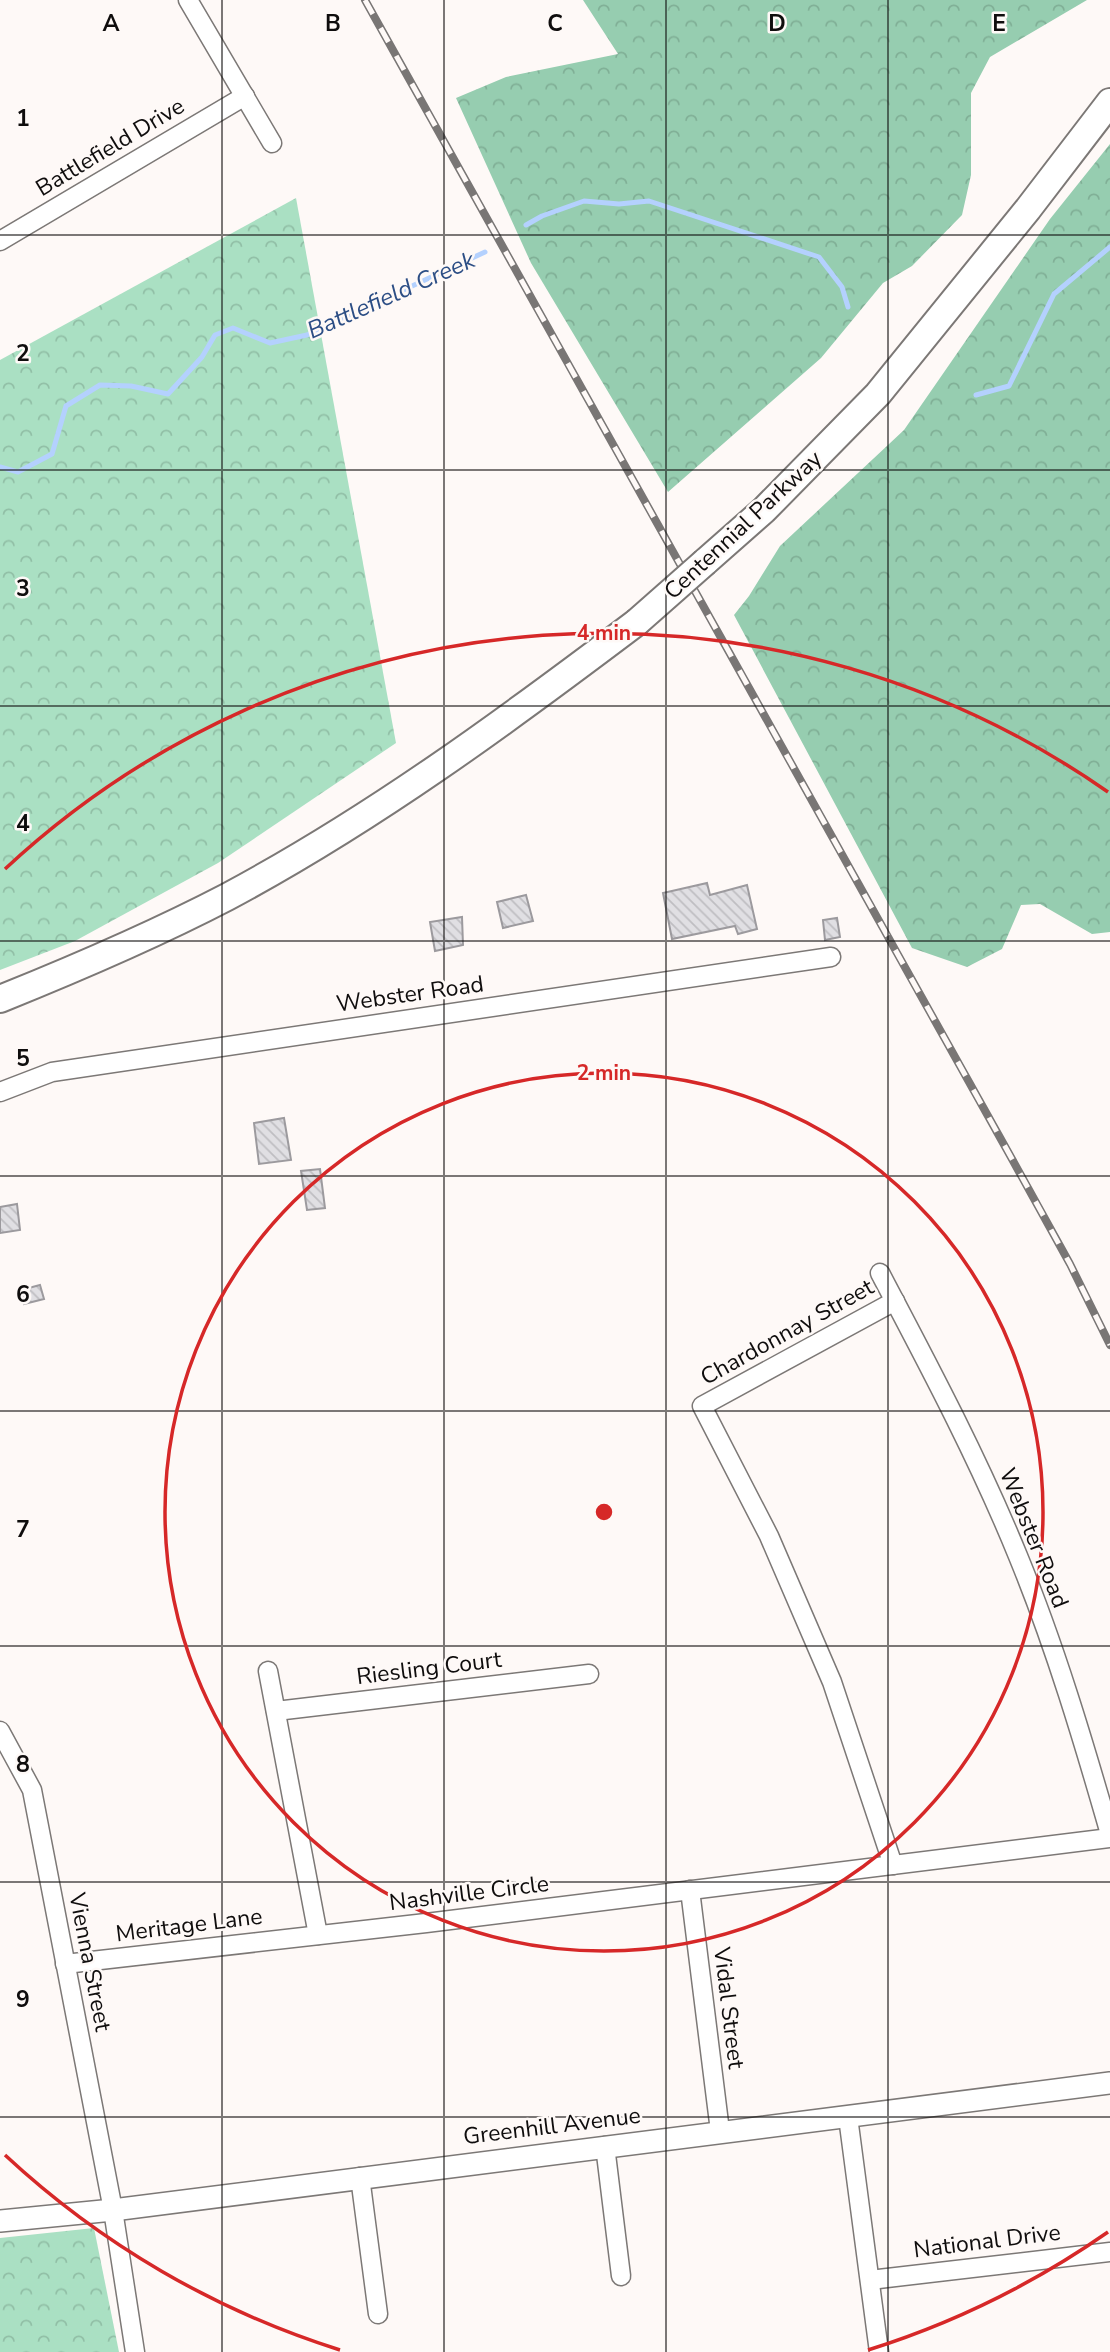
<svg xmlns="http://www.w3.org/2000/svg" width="1110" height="2352" viewBox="0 0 1110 2352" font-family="'Nunito Sans',sans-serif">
	<defs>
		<pattern id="forest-crowns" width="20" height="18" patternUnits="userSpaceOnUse" patternTransform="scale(1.75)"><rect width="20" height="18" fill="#96cdb0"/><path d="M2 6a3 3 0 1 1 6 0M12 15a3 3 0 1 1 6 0" fill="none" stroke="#80af96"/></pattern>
		<pattern id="park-crowns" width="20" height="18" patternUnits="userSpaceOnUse" patternTransform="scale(1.75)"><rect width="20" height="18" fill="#aae0c3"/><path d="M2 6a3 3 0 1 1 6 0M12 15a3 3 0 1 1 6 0" fill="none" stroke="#91bfa6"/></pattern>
		<pattern id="building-back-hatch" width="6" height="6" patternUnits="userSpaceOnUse" patternTransform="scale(1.75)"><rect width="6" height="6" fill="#e0dfe3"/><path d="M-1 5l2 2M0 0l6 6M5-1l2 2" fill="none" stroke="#bfbec2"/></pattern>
	</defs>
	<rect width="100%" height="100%" fill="#fef9f7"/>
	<g fill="url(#forest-crowns)">
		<polygon points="583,0 1087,0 990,57 971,93 971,175 962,215 912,266 883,283 821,358 668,492 531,263 456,98 506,77 618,54"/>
		<polygon points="1110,144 1110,932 1092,934 1040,904 1021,905 1002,949 967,967 912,948 734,615 749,596 780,546 904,430 1050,219"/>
	</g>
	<g fill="url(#park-crowns)">
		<polygon points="296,198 396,743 218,863 75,941 0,970 0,360"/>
		<polygon points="94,2228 119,2352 0,2352 0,2238"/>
	</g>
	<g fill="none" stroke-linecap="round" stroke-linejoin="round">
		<g stroke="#b4d1fe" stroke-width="5">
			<polyline points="526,225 542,216 584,201 619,204 649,201 819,257 842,287 848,307"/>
			<polyline points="976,395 1009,386 1054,294 1110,247"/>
			<polyline points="0,467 18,472 52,454 66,406 100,385 131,386 168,394 202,357 215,335 233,328 270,343 307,335 485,252"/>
		</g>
	</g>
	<g fill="url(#building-back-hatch)" stroke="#9c9a9e" stroke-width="2">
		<polygon points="707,883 710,895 747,885 757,929 738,934 735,926 672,939 663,893"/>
		<polygon points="526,895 533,921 503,928 497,902"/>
		<polygon points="462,917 463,945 435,951 430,922"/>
		<polygon points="837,918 840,937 825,940 823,920"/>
		<polygon points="284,1118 291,1160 259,1164 254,1123"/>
		<polygon points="320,1169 325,1208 307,1210 301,1171"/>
		<polygon points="17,1204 20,1230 0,1233 0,1207"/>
		<polygon points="40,1285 44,1299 24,1304 21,1290"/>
	</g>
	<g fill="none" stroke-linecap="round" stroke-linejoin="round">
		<g stroke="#7c7876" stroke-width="21">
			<g id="minor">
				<polyline points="188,0 272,143"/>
				<polyline points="0,241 245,96"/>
				<polyline points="0,1092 52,1072 831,957"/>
				<path d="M880,1273C929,1366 978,1458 1018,1556C1055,1646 1083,1740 1110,1834"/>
				<polyline points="268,1671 318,1935"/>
				<polyline points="276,1711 589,1674"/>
				<polyline points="0,1731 32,1790 113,2210 135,2352"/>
				<polyline points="893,1865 832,1682 769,1536 702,1406 895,1301"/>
				<polyline points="690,1890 720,2131"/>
				<polyline points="65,1964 426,1923 1110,1838"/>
				<polyline points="848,2117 879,2352"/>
				<polyline points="605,2146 621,2276"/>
				<polyline points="360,2177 378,2314"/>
				<polyline points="870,2280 1110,2252"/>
			</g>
		</g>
		<g stroke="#7c7876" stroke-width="24">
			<polyline id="tertiary" points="0,2221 113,2210 1110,2083"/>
		</g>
		<g stroke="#7c7876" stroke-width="30">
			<g id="primary">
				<polyline points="705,562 764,510 878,394 1028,209 1110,102"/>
				<path d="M0,999C77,968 154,935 227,897C373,819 506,721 637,622"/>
			</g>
		</g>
		<use href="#minor" stroke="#fff" stroke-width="18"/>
		<use href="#tertiary" stroke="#fff" stroke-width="21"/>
		<use href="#primary" stroke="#fff" stroke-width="26"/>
		<g stroke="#797675" stroke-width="8">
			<polyline id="rail" points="365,0 1012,1159 1070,1264 1110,1345"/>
		</g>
		<use href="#rail" stroke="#fef9f7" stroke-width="5" stroke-dasharray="16" stroke-linecap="butt"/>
		<g stroke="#7c7876" stroke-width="30" stroke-linecap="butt">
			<polyline id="primary-bridge" points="637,622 705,562"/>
		</g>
		<use href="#primary-bridge" stroke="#fff" stroke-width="26"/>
	</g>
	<path fill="none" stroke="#0f0d0d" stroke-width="2" stroke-opacity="0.55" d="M222,0V2352M444,0V2352M666,0V2352M888,0V2352M0,235H1110M0,470H1110M0,706H1110M0,941H1110M0,1176H1110M0,1411H1110M0,1646H1110M0,1882H1110M0,2117H1110"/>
	<g fill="none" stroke="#d62828" stroke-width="3.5">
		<circle cx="604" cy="1512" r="439"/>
		<path d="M1108 2232A879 879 0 0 1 868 2350M340 2350A879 879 0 0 1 5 2155M5 869A879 879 0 0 1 1108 792"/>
	</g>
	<g text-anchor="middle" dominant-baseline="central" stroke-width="5" stroke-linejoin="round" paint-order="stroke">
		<g font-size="23" fill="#0f0d0d" stroke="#fef9f7">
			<text transform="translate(110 147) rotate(-31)">Battlefield Drive</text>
			<text transform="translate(743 525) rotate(-43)">Centennial Parkway</text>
			<text transform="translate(410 994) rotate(-8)">Webster Road</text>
			<text transform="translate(787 1332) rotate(-29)">Chardonnay Street</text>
			<text transform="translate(1034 1538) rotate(68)">Webster Road</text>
			<text transform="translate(429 1668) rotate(-7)">Riesling Court</text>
			<text transform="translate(469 1893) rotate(-7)">Nashville Circle</text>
			<text transform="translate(189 1925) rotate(-7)">Meritage Lane</text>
			<text transform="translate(90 1962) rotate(79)">Vienna Street</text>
			<text transform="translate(729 2008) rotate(83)">Vidal Street</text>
			<text transform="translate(552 2126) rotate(-7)">Greenhill Avenue</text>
			<text transform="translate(987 2241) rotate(-7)">National Drive</text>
		</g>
		<g font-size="24" font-style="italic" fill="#2c4e85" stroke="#fef9f7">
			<text transform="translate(391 295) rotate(-24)">Battlefield Creek</text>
		</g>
	</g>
	<g font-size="23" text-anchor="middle" font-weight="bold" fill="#0f0d0d" stroke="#fef9f7" stroke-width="5" stroke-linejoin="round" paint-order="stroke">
		<text x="111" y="31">A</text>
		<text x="333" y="31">B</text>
		<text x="555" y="31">C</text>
		<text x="777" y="31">D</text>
		<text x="999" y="31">E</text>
		<text x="23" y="126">1</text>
		<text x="23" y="361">2</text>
		<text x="23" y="596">3</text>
		<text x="23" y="831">4</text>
		<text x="23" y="1066">5</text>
		<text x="23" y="1302">6</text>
		<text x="23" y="1537">7</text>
		<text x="23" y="1772">8</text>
		<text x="23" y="2007">9</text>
	</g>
	<circle cx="604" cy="1512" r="10" fill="#d62828" stroke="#fef9f7" stroke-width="3.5"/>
	<g font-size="21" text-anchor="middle" font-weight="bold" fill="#d62828" stroke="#fef9f7" stroke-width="5" stroke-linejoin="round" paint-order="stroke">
		<text x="604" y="640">4 min</text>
		<text x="604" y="1080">2 min</text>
	</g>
</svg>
